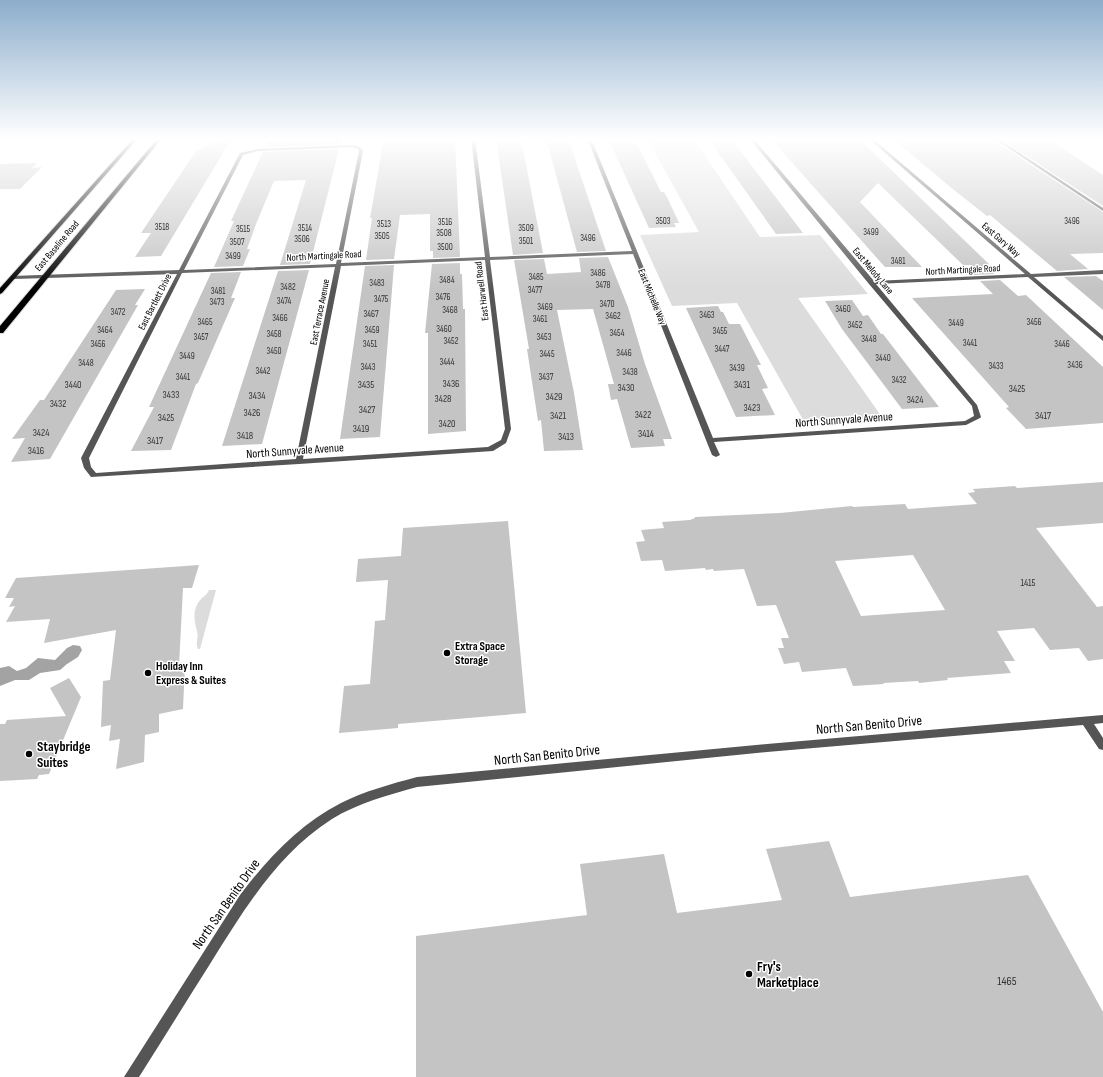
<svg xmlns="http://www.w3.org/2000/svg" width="1103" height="1077" viewBox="0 0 1103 1077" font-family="'Sofia Sans Condensed',sans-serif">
	<rect width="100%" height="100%" fill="#fff"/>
	<g fill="#dcdcdc">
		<polygon points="647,138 693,138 760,237 820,235 868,294 798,298 884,420 806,425 737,303 672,306 640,235 699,232"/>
		<path d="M209,590H216L200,649H198C195,643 199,637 197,631C194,620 192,609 201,599C204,596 207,595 209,590Z"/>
	</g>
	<polygon fill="#a3a3a3" points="73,645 80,646 82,650 78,657 67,664 60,670 40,673 29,680 15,680 0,686 0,668 9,666 17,671 26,668 38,658 55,660 67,648"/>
	<g fill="#c4c4c4" fill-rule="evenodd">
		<polygon points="225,138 232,138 161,256 135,257 151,233 141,233 194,154 197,150"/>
		<polygon points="270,138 342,138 340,144 265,147"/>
		<polygon points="384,138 455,138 460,257 433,258 433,251 430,251 430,214 400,215 394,259 366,260 372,218 370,218"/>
		<polygon points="496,138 521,138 543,253 513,255"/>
		<polygon points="546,138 568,138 606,251 577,252"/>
		<polygon points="608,138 630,138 633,144 637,144 661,192 664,192 667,197 679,223 674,223 676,227 649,228"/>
		<polygon points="708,138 729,138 732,140 803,233 776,234"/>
		<polygon points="858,138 989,264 983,264 994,274 974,275 967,269 971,265 963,265 878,183 860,202 922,267 885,267 771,139"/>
		<polygon points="892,138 971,138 971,140 993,140 1103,212 1103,253 1070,254 1088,269 1057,271 990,215 987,216 954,190"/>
		<polygon points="1041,138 1050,140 1103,175 1103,206 1002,140"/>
		<polygon points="339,149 310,264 280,265 306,180 274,181 256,224 247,249 250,249 243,266 214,267 234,221 231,221 263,152"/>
		<polygon points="37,163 32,168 42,167 20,189 0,189 0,164"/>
		<polygon points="608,257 628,307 645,364 672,439 663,439 665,446 631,448 617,399 611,400 608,384 614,384 593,309 557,310 574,393 583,450 544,451 541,420 538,421 527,349 529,349 514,260 544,259 547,274 581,272 579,258"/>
		<polygon points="460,263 460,274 462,274 463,309 465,309 466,431 428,434 428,333 425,333 432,264"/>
		<polygon points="394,265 380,437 340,439 365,266"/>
		<polygon points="309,270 262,444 222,446 278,271"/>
		<polygon points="241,272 231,298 235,298 198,383 196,384 171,450 131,451 154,407 149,407 211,273"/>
		<polygon points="1096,276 1103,281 1103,310 1064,277"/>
		<polygon points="1000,280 1018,296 1026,295 1103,367 1103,423 1026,429 1006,408 1009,407 912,298 993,294 980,281"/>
		<polygon points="145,289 135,305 138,305 50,459 11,462 25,438 12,439 40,400 44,400 116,290"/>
		<polygon points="852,300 863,316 868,315 881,334 883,334 939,407 902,409 842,329 825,301"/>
		<polygon points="718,306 721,312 723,312 729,324 740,324 761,365 757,365 768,388 762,389 775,415 736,417 686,308"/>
		<path d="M1103,482V523L1036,528L1097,607L1103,606V659L1088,661L1079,648L1050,650L1034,628L997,631L1015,661H1004L1011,673L947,678L948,680L919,683L918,681L883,683L884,684L853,686L846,668L802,672L799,662L784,664L778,648H784L781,638H789L776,605L757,606L744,569L714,571L713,569L706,570L705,568L665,571L662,560L641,561L636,542L645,541L641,530L664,528L662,522L690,520L695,518V517L780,513L852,506L853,507L905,504L908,509L977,504L968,493L975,492L973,489L1015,486L1017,488ZM913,555L945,610L861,616L835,561Z"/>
		<polygon points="508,521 526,713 398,724 398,728 339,733 344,686 370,684 375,621 385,620 388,580 356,582 358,559 401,556 403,528"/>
		<polygon points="199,565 192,588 183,588 179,665 185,664 183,709 159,714 159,732 145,735 144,762 116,769 120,739 109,741 111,725 101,727 103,681 110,680 116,630 44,643 50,619 6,622 15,606 9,607 14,598 5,598 16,578"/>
		<polygon points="69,678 81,697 49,774 39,775 37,779 0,781 0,724 5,724 7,720 66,716 50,688"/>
		<polygon points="829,841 850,897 1028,875 1103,1012 1103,1077 416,1077 416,936 587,915 580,864 664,854 677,913 782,900 766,849"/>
	</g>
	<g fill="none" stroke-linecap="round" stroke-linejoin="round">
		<g stroke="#dbdbdb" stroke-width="2">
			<g id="primary">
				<polygon points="134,138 138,138 2,293 0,294 0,288"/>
				<polygon points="158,138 162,138 3,333 0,333 0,326"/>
			</g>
		</g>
		<g fill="#555" fill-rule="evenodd">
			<path d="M471,138H475L490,257L632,251L587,138H591L713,438L965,421L974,416L972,406L869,284L749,138H753L874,281L1025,274L868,138H872L1031,274L1103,270V274L1034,277L1103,336V341L1028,277L876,284L977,405L981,417L980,418L966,425L714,442L720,455L716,457L712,455L706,440L633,254L490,260L511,429L506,443L493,451L299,464L91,477L84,468L81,458L177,274L14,279L11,277L12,276L179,270L240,153L258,149L353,145L360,147L363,151L341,263L485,257ZM353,147L358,149L359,151L336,264L184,270L243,155L258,151ZM485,260L505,429L501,440L488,447L303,459L341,266ZM335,267L296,459L96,473L91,467L89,458L182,273Z"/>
			<polygon points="993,138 997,138 1103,208 1103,211"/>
			<path d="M1103,715V723L1094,724L1103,738V750L1099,749L1083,725L767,752L417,787C388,795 358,803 332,819C277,854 244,910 210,964C186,1002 163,1039 139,1077H124L240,895C268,858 300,824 341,803C365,791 391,784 417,777L767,744Z"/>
		</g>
		<polygon fill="#555" fill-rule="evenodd" points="0,138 63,138 61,139 0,140"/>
		<use href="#primary" fill="#000" fill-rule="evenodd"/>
	</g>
	<linearGradient id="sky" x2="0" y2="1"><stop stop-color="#8cadcc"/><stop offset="0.48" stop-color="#fff"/><stop offset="1" stop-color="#fff" stop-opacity="0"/></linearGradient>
	<rect width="1103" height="289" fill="url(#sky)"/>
	<g fill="#000" stroke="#fff" stroke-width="1.5">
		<circle cx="447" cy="653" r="4"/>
		<circle cx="148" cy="673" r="4"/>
		<circle cx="29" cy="754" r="4"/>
		<circle cx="749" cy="974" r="4"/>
	</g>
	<g text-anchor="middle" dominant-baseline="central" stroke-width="3" stroke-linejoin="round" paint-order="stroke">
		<g font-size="9" fill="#313131">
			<text x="663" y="221">3503</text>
			<text x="1072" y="221">3496</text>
			<text x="445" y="222">3516</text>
			<text x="384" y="224">3513</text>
			<text x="162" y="227">3518</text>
			<text x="305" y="228">3514</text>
			<text x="526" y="228">3509</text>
			<text x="243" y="229">3515</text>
			<text x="871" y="232">3499</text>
			<text x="444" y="233">3508</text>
			<text x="382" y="236">3505</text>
			<text x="588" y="238">3496</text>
			<text x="302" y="239">3506</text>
			<text x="526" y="241">3501</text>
			<text x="237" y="242">3507</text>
			<text x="445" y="247">3500</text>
			<text x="233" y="256">3499</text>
			<text x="898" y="261">3481</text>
			<text x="598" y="273">3486</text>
			<text x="536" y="277">3485</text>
			<text x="447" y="280">3484</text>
			<text x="377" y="283">3483</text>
			<text x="603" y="285">3478</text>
			<text x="288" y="287">3482</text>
			<text x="535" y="290">3477</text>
			<text x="218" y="291">3481</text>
			<text x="443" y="297">3476</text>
			<text x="381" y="299">3475</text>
			<text x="284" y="301">3474</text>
			<text x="217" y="302">3473</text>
			<text x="607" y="304">3470</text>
			<text x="545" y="307">3469</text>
			<text x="843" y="309">3460</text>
			<text x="450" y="310">3468</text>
			<text x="118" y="312">3472</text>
			<text x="371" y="314">3467</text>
			<text x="707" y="315">3463</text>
			<text x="613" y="316">3462</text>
			<text x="280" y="318">3466</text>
			<text x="540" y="319">3461</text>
			<text x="205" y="322">3465</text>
			<text x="1034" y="322">3456</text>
			<text x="956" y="323">3449</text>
			<text x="855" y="325">3452</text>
			<text x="444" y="329">3460</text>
			<text x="105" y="330">3464</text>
			<text x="372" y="330">3459</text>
			<text x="720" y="331">3455</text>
			<text x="617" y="333">3454</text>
			<text x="274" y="334">3458</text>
			<text x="201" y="337">3457</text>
			<text x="544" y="337">3453</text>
			<text x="869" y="339">3448</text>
			<text x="451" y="341">3452</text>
			<text x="970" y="343">3441</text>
			<text x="98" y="344">3456</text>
			<text x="370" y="344">3451</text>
			<text x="1062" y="344">3446</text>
			<text x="722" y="349">3447</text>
			<text x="274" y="351">3450</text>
			<text x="624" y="353">3446</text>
			<text x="547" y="354">3445</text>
			<text x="187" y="356">3449</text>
			<text x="883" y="358">3440</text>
			<text x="447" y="362">3444</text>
			<text x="86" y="363">3448</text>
			<text x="1075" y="365">3436</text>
			<text x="996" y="366">3433</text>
			<text x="368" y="367">3443</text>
			<text x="737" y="368">3439</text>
			<text x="263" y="371">3442</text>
			<text x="630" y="372">3438</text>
			<text x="183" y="377">3441</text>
			<text x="546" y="377">3437</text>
			<text x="899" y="380">3432</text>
		</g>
		<g font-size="10" fill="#000" stroke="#fff">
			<text transform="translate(1001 240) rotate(41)">East Gary Way</text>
			<text transform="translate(57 246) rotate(-50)">East Baseline Road</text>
			<text transform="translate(324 256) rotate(-3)">North Martingale Road</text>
			<text transform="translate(963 270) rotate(-3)">North Martingale Road</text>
			<text transform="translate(873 271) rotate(50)">East Melody Lane</text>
			<text transform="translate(482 291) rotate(-97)">East Harwell Road</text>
			<text transform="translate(652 297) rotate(68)">East Michelle Way</text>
			<text transform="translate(155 302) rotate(-63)">East Bartlett Drive</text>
			<text transform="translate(320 312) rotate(-79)">East Terrace Avenue</text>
		</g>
		<g font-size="10" fill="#313131">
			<text x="451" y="384">3436</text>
			<text x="73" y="385">3440</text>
			<text x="366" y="385">3435</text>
			<text x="742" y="385">3431</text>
			<text x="626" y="388">3430</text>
			<text x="1017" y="389">3425</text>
			<text x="171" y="395">3433</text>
			<text x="257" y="396">3434</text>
			<text x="554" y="397">3429</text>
			<text x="443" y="399">3428</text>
			<text x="915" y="400">3424</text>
			<text x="58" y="404">3432</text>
			<text x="752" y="408">3423</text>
			<text x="367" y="410">3427</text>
			<text x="252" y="413">3426</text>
			<text x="643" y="415">3422</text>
			<text x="558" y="416">3421</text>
			<text x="1043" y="416">3417</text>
			<text x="166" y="418">3425</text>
			<text x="447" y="424">3420</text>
			<text x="361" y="429">3419</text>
			<text x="41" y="433">3424</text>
			<text x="646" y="434">3414</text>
			<text x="245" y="436">3418</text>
			<text x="566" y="437">3413</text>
			<text x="155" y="441">3417</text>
			<text x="36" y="451">3416</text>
			<text x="1028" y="583">1415</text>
		</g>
		<g font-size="12" fill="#000" stroke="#fff">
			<text transform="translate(844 420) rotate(-4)">North Sunnyvale Avenue</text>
			<text transform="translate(295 451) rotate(-4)">North Sunnyvale Avenue</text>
		</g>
		<g font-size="12" font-weight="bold" fill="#000" stroke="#fff" text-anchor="start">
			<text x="455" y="646">Extra Space<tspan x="455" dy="14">Storage</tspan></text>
			<text x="156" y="666">Holiday Inn<tspan x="156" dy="14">Express &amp; Suites</tspan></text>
		</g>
		<g font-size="12" fill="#313131">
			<text x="1007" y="981">1465</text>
		</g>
		<g font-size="14" fill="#000" stroke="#fff">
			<text transform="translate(869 725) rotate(-5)">North San Benito Drive</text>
			<text transform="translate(547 755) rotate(-6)">North San Benito Drive</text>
			<text transform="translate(226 904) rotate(-55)">North San Benito Drive</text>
		</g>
		<g font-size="14" font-weight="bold" fill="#000" stroke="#fff" text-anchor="start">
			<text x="37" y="746">Staybridge<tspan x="37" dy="16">Suites</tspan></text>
			<text x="757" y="966">Fry's<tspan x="757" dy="16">Marketplace</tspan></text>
		</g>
	</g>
</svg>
